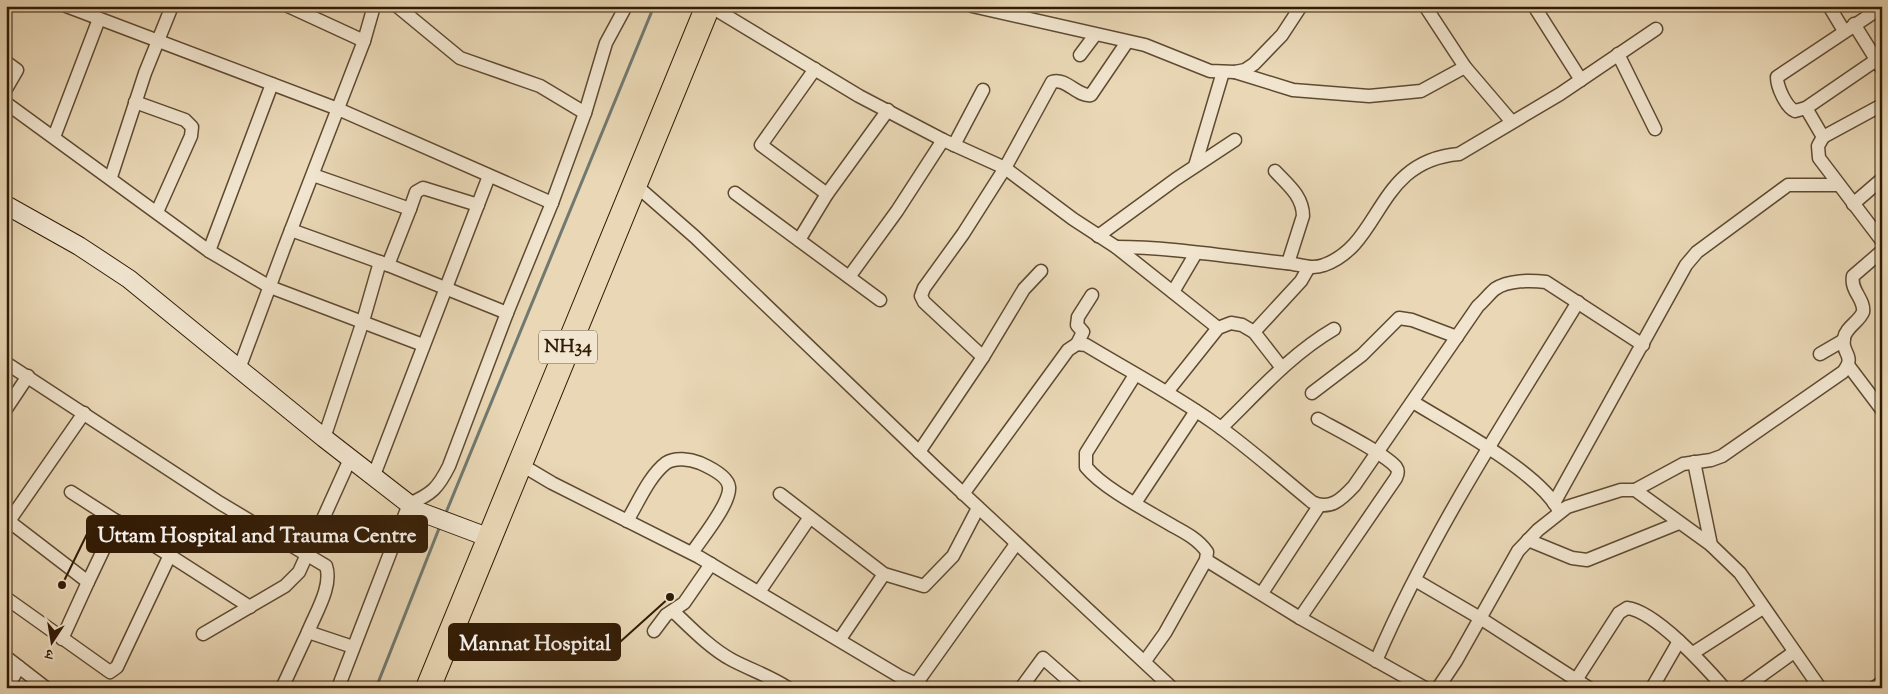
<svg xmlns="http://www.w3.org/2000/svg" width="1888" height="694" viewBox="0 0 1888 694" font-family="'Sorts Mill Goudy','Noto Serif Devanagari',serif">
	<rect width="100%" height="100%" fill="#e9d7b5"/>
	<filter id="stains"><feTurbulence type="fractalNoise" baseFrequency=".004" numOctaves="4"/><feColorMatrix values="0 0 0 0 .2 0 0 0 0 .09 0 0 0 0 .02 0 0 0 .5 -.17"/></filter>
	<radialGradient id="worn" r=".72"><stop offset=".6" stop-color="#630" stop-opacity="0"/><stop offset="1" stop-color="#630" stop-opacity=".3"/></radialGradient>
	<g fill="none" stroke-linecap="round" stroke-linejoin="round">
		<g stroke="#717970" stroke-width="3">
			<polyline points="445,515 654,6"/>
			<polyline points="376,688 440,526"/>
		</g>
		<g stroke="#5f4a31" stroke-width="15">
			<g id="street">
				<polyline points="66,6 338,109 552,203"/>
				<polyline points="288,6 364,41"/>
				<polyline points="397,6 460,58 540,86 585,113"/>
				<polyline points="710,6 859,96 943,140 1005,168 1073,219 1116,247 1218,328"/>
				<polyline points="972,6 1145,45 1210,71 1235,72 1245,70 1254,64 1282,35 1301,6"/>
				<polyline points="1425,6 1465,67 1512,122"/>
				<polyline points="1534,6 1581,80"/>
				<polyline points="1829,6 1844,31"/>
				<polyline points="1854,24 1882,69"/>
				<polyline points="1618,54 1655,129"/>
				<polyline points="1080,55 1095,35"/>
				<polyline points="1882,56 1806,108 1823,137 1818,146 1819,158 1882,241"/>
				<polyline points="6,62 17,70 6,89"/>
				<polyline points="815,69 761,145 827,194"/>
				<polyline points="1235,72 1293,90 1369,96 1421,91 1465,67"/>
				<polyline points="135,102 185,120 192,127 191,136 157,212"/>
				<polyline points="6,103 209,251 270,287 423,345"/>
				<path d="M1806,108L1795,111C1786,107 1777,87 1777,77L1882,7"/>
				<polyline points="54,137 99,19"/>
				<polyline points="1823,137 1882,105"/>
				<polyline points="954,145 983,90"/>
				<polyline points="1195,166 1223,72"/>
				<path d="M1275,171C1287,184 1303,196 1303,216L1288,263"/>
				<polyline points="313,175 410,209 388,265"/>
				<polyline points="111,177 145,73 172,6"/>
				<polyline points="633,186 639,188 695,237 937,469 1172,688"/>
				<polyline points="735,193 880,300"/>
				<polyline points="1853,204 1882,179"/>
				<polyline points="410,209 416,192 423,188 478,205"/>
				<polyline points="291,230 388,265 507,313"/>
				<polyline points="1098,236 1176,179 1235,140"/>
				<polyline points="799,240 827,194 888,110"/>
				<path d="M1116,247C1173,247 1229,257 1286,263C1299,264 1311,270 1324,265C1383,244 1375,161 1459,154L1560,94L1656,29"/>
				<polyline points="209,251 272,84"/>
				<polyline points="849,277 897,211 943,140"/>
				<polyline points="1173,292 1196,253"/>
				<polyline points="1254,332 1301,281 1309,267"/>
				<polyline points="1077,344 1083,332 1077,325 1078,317 1092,295"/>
				<polyline points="1820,354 1844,340"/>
				<path d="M983,357L924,302L921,296L924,288L963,234L1005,168L1052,82C1066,77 1077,97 1091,95L1127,42"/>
				<path d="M6,363L220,503L326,566C333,586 315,614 308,632"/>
				<polyline points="1848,365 1882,410"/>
				<polyline points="239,369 284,248 364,41 374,6"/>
				<path d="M1135,375L1086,453V467C1104,489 1148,511 1173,526C1186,533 1199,540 1207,552L1206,560L1165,633L1145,661"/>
				<polyline points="1167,392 1218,328 1231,323 1242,325 1254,332 1282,368"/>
				<polyline points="1312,393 1362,355 1399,318 1412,320 1457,337"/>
				<path d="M1413,402C1452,426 1537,471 1558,509"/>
				<polyline points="6,409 28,376"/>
				<path d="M1221,428C1257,393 1291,354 1334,329"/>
				<polyline points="324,438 363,321 380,262"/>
				<polyline points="919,452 983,357 1024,289 1041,271"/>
				<polyline points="1694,462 1711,545"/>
				<polyline points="520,464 552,483 699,557 899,676 925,688"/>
				<polyline points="374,475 489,176"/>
				<path d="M1635,490L1683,464L1711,460L1722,456L1843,372C1857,355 1840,353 1844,338C1846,327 1859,322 1863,312C1865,299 1850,291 1853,276L1882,251"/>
				<polyline points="71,492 250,607"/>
				<polyline points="780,494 884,574 924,586 953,556 978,508"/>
				<path d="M963,494L1068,350L1077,344L1086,345C1129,371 1173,394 1214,423C1248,447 1279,475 1312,502C1330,511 1342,499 1354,486L1478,306C1484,301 1489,294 1495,289C1508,280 1531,280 1546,282L1643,345"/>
				<polyline points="1135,503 1196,411"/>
				<polyline points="1554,503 1686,265 1697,252 1788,185 1839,185"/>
				<polyline points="6,519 88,582 117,521"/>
				<polyline points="9,521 84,413"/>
				<path d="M627,521C638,503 649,476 666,463C675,457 690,459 700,463C709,467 728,476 729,487C731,503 701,539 692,553"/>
				<polyline points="1528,540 1572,558 1587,560 1679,523"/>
				<polyline points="1206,560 1300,618 1425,688"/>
				<polyline points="1415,580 1480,618 1589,688"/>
				<polyline points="759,592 808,520"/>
				<polyline points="1262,593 1319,506"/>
				<polyline points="6,598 110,672 117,667 170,555"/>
				<path d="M673,611C691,628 710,648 732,660C751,670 770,676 788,688"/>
				<path d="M1300,618L1396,478C1398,474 1399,471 1396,467C1384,453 1336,429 1318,419"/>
				<polyline points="654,631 666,615 684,603 711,564"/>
				<polyline points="203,634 285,586 299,572 350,459"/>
				<polyline points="62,639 88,582"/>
				<polyline points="840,639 884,574"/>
				<polyline points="1693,653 1763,608"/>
				<polyline points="6,657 46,688"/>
				<path d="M1376,661C1430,535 1507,418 1578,302"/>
				<path d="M1576,680L1619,613L1627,608C1655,611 1705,666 1724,688"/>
				<polyline points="916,684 1016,544"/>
				<polyline points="7,688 19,667"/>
				<polyline points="282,688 308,632 353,647"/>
				<path d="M338,688L409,504C432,494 438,488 449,466L507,313L552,203L585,113L606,43L626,6"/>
				<polyline points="1021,688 1043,658 1077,688"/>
				<polyline points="1438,688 1456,661 1518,551 1538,530 1567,507 1621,490 1635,490 1711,545 1740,573 1820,688"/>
				<polyline points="1652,688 1679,641"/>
				<polyline points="1744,688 1794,652"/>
				<polyline points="1874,688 1882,682"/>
			</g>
		</g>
		<g stroke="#311b05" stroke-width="20">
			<polyline id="secondary" points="6,205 79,246 129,279 324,438 418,511 490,538"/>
		</g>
		<g stroke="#311b05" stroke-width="26">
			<polyline id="highway" points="428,688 708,6"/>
		</g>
		<use href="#street" stroke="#f1e5cf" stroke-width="12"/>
		<use href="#secondary" stroke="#f1e5cf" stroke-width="18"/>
		<use href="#highway" stroke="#e9d7b5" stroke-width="24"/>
	</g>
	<g text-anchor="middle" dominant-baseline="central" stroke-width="4" stroke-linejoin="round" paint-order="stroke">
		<rect fill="#f1e5cf" stroke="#6b5842" stroke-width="1" x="539" y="330.5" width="58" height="33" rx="4"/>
		<g font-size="19" font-weight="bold" fill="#311b05">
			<text x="568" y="347">NH34</text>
		</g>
	</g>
	<path fill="none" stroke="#311b05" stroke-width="2" d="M62 585L87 534M670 597L620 642"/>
	<g fill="#311b05" stroke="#f1e5cf" stroke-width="2">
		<circle cx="62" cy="585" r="5"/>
		<circle cx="670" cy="597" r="5"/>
	</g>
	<g fill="#311b05" stroke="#311b05" stroke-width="2">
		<rect x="87" y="516" width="340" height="36" rx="5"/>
		<rect x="449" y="624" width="171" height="36" rx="5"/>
	</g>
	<g font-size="21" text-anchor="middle" font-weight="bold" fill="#fff">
		<text x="257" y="542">Uttam Hospital and Trauma Centre</text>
		<text x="535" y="650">Mannat Hospital</text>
	</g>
	<rect width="1888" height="694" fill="none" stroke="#e9d7b5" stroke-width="25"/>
	<rect x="8" y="8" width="1873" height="679" fill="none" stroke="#311b05" stroke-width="2.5"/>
	<rect x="12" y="12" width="1863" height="669" fill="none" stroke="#311b05"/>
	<g transform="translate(52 642) rotate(192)" stroke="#f1e5cf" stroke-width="4" paint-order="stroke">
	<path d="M0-4L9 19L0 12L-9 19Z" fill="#311b05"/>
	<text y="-8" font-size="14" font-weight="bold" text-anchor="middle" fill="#311b05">उ</text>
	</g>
	<rect width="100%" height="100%" filter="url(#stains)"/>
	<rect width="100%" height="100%" fill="url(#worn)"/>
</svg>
